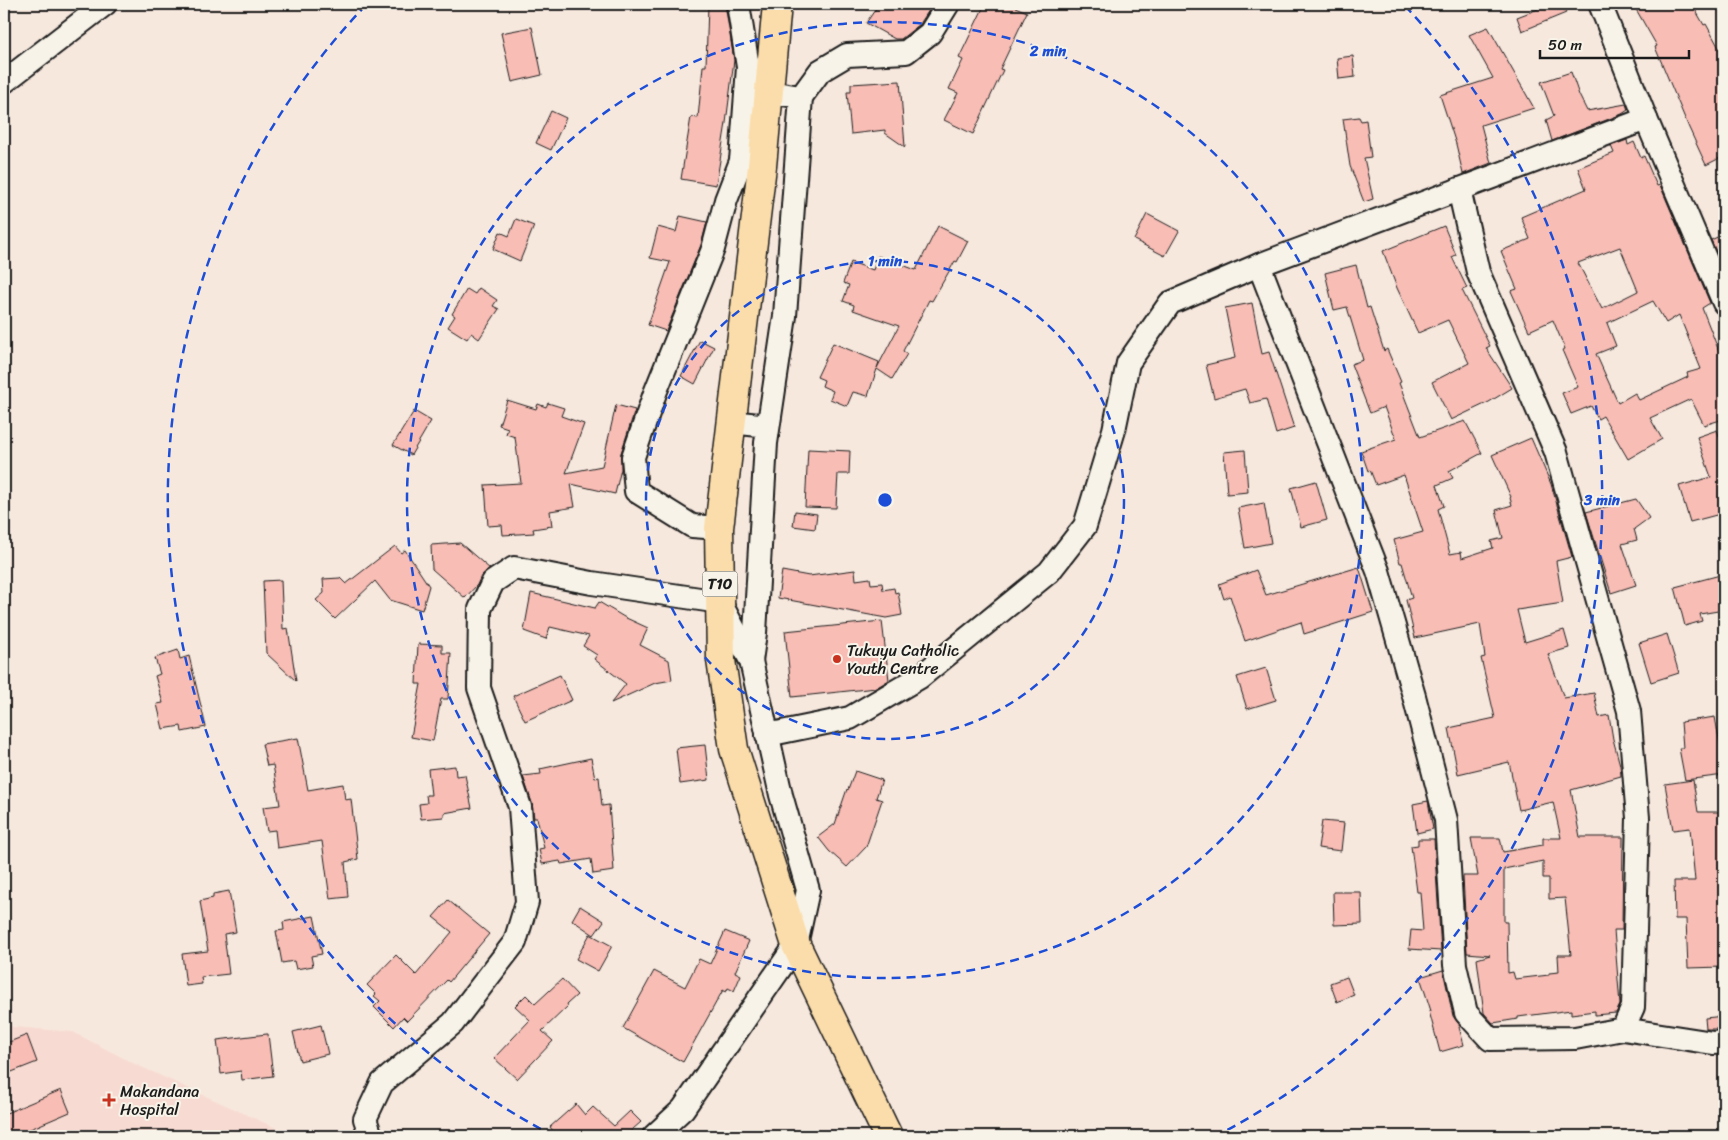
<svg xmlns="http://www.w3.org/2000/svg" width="1728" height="1140" viewBox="0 0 1728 1140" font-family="Sriracha,sans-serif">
	<rect width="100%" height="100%" fill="#f7e8de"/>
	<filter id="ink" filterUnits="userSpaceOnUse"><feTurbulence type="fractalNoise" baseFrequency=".02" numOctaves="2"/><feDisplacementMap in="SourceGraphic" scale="10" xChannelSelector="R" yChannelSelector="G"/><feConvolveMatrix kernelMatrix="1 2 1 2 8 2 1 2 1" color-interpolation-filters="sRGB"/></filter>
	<g filter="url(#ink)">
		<polygon fill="#f7dbd2" points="4,1026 73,1032 135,1064 294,1136 4,1136"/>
		<g fill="#f8bdb5" stroke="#1c1c1c" fill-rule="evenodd">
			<polygon points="708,4 725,4 734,60 726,123 716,185 681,179 691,117 698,118 703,66 706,66"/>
			<polygon points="879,4 933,4 920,24 901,39 895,39 866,23"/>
			<polygon points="985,4 1008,4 1027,12 1000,69 1003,70 973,134 944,120 958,93 949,89 963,60 959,58"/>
			<polygon points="1551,4 1562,4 1566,13 1522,31 1517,17"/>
			<polygon points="1633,4 1692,4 1704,25 1706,24 1724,57 1724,156 1706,165 1689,128 1655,47 1657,46"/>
			<polygon points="532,27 542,75 512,82 501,33"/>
			<polygon points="1488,27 1534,108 1481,125 1491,163 1463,174 1456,144 1440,95 1493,78 1469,35"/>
			<polygon points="1353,56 1355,77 1339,79 1337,58"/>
			<polygon points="1571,72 1579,95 1587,111 1626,104 1628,110 1622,114 1552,141 1546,120 1554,116 1541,82"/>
			<polygon points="900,81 905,147 885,133 885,130 851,134 847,92 851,92 851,84"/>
			<polygon points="551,111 566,118 551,150 536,143"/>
			<polygon points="1359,117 1361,121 1366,120 1371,157 1364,158 1373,199 1364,202 1350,166 1343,119"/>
			<path d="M1627,140L1628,145L1634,142L1641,158L1644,156L1657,186L1660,185L1710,303L1702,308L1724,364V419L1704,425L1691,399L1650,418L1662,439L1628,459L1603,416L1598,419L1591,406L1571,414L1562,393L1578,387L1562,350L1565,349L1553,320L1529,331L1511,291L1517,289L1501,251L1530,239L1521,217L1586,189L1578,168L1614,153L1611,146ZM1620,247L1638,291L1602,309L1578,263ZM1653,301L1666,323L1679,315L1701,369L1687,373L1688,377L1639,400L1635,393L1618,403L1596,354L1616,346L1607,323Z"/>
			<polygon points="1147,214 1179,231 1165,256 1134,240"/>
			<polygon points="680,216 707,222 701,245 666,331 648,325 670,262 650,258 658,227 676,232"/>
			<polygon points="516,219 534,226 520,261 493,249 500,232 509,236"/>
			<polygon points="938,226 968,241 957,262 955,261 932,301 929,300 903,351 907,354 892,379 877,369 868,396 853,392 847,406 830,399 833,391 822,386 824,380 817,377 833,343 879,362 877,368 899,326 853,310 854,305 843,301 849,285 843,283 851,262 873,270 878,256 916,270"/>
			<polygon points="1444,226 1456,255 1452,257 1467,288 1462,290 1490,346 1486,348 1512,388 1489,402 1451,420 1432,382 1469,363 1448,320 1418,333 1397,288 1383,251"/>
			<polygon points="1724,234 1724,257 1719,258 1711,240"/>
			<path d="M1356,265L1367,308L1370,307L1384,351L1387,349L1401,382L1399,383L1420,437L1465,421L1482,453L1449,471L1453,478L1437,485L1444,506L1438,509L1450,554L1461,552L1462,558L1493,548L1491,541L1503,538L1496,510L1512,505L1510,498L1511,497L1492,455L1531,438L1551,484L1572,557L1556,561L1563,603L1517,610L1525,642L1564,630L1569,648L1548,654L1564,698L1594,693L1599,717L1609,715L1613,739L1620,765L1621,776L1571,790L1580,837H1623L1622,930H1614L1620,1005L1616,1013L1595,1015V1011L1571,1014V1010L1518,1017V1019L1493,1023L1484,1013L1477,959L1490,955L1467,953L1463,876H1478L1471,838H1500L1503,852L1543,845V838H1561L1553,802L1519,810L1509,762L1458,774L1449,728L1495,718L1481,658L1485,657L1480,624L1415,638L1406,600L1412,598L1402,563H1400L1394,540L1423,532L1404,475L1376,485L1370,470L1368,471L1361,451L1396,439L1384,407L1370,413L1351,364L1363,360L1347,307L1334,310L1325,273ZM1543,861V878H1549V899L1565,898L1571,955H1558L1559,972L1549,973V975L1515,979L1513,972L1508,973L1507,922H1504V869Z"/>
			<polygon points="479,288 497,300 493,306 499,309 479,339 471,333 467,339 448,327 455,316 452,314 467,289 475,294"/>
			<polygon points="1252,303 1262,354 1269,352 1294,428 1276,434 1266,399 1250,403 1245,389 1214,398 1206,365 1235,358 1225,308"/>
			<polygon points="700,340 714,347 695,384 681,376"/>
			<polygon points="507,400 536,409 538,404 546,407 548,403 564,408 561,416 584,424 566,473 602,466 616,405 635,410 621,453 621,469 615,494 571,484 575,507 550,511 552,526 533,529 534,533 503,535 502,525 488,526 485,485 521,483 515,437 506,434 508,428 499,425"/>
			<polygon points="414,411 431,421 411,455 393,445"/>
			<polygon points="1717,430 1724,450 1724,513 1690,522 1679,486 1711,477 1697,437"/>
			<polygon points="808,449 850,451 849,474 838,474 836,508 805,507"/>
			<polygon points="1245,450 1248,492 1227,494 1224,452"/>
			<polygon points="1316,481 1327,520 1301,527 1291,488"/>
			<polygon points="1636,499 1649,518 1634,529 1637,540 1622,544 1636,585 1611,593 1586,512"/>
			<polygon points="1264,503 1271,543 1245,548 1238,508"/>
			<polygon points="795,511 817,514 815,529 793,526"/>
			<polygon points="460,543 490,569 481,576 477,585 465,598 432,569 431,545"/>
			<polygon points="395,546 401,553 405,550 429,586 422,610 390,600 375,581 335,619 316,600 324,593 323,579 340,578 346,584"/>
			<polygon points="1359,567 1373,612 1304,634 1301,622 1245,641 1230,596 1224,599 1219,584 1256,570 1266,595"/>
			<polygon points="855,570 856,580 870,578 871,584 882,583 883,590 894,588 895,593 898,592 902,615 886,618 778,598 782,571 809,576"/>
			<polygon points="1724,574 1724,610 1700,614 1702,621 1685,626 1675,587"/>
			<polygon points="281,580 283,629 288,628 296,681 266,653 263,581"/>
			<polygon points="531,593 595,608 599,602 624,617 648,628 640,645 669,660 672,680 655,683 611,703 626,684 594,659 597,655 583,646 589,636 550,627 546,639 524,631"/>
			<polygon points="882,621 889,680 876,688 792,697 785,631"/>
			<polygon points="1667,634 1679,673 1651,682 1639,643"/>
			<polygon points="418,644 442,645 442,653 451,653 448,699 441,699 433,741 411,737 421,684 416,684"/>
			<polygon points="178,650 180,659 189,656 206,727 182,732 181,726 163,729 157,704 163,703 155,676 160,674 155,658"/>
			<polygon points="1266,668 1276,700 1247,709 1237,677"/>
			<polygon points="560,675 572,700 525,721 513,696"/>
			<polygon points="1715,717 1724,766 1724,775 1685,780 1679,748 1683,748 1681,722"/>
			<polygon points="298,738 308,790 343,784 345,800 351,799 358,859 345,862 348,897 330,899 322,841 277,848 275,830 267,831 263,807 280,805 273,765 267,766 262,744"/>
			<polygon points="705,745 709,780 680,784 676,748"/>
			<polygon points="591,758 595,778 599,777 602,806 609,805 614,871 593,874 591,859 561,864 560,861 542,864 539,849 544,848 537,818 534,818 532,803 523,776 541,774 540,769"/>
			<polygon points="455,766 456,776 465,775 472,808 444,813 444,817 421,819 419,804 427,803 426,795 431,795 428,769"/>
			<polygon points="855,771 882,780 876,798 882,800 866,847 847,867 829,851 818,837 835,824 847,789 848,790"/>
			<polygon points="1693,780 1698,812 1724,812 1724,967 1688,968 1686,919 1675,919 1674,881 1695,881 1690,828 1673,830 1665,784"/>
			<polygon points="1428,801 1433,829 1417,833 1413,804"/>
			<polygon points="1322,821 1344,823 1341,851 1318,848"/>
			<polygon points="1418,839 1434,839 1441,951 1409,949 1411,930 1423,931 1420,892 1417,892 1411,846 1418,845"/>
			<polygon points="229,891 236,932 224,934 229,974 201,977 202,984 186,986 182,954 208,951 200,901 213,898 213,894"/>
			<polygon points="1333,892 1361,892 1362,924 1334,925"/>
			<polygon points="448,900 489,934 449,982 447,980 407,1021 403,1017 394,1027 374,1007 380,1001 374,996 376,994 367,985 396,955 416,975 452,932 433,917"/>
			<polygon points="580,906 604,921 594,935 572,920"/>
			<polygon points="314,916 322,954 311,956 313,966 296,969 294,961 282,963 276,931 284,930 283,922"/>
			<polygon points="725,931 749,941 735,972 741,975 734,991 728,988 726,992 723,990 683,1062 623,1028 654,971 685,987 699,959 710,964"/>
			<polygon points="590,934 612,946 598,971 576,959"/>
			<polygon points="1443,970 1453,1016 1461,1027 1459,1027 1464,1045 1440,1052 1429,1011 1431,1011 1420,977"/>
			<polygon points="1347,977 1354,995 1337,1002 1330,983"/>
			<polygon points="562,979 577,995 567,1004 568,1006 542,1031 553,1041 517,1079 494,1058 530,1020 515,1006 526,995 535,1004"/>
			<polygon points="1724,1016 1724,1029 1706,1029 1705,1018"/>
			<polygon points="321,1025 328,1054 300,1061 293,1032"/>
			<polygon points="267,1034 268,1034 273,1076 242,1080 241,1071 221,1074 217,1040"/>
			<polygon points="27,1035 37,1062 4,1075 4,1044"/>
			<polygon points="61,1090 70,1112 14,1136 4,1136 4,1114"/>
			<polygon points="576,1104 585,1115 593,1107 614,1126 630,1111 641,1122 625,1136 557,1136 550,1127"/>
		</g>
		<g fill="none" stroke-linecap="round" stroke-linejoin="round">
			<g stroke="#1c1c1c" stroke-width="26">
				<g id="minor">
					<polyline points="738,4 748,67 741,161 754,164"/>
					<polyline points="1600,4 1646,119 1724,303"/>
					<polyline points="4,82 105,4"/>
					<polyline points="769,92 801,97 820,71 847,55 906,52 930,33 948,4"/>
					<polyline points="1459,189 1478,272 1556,452 1629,711 1638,818 1633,1007 1623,1029"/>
					<polyline points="1259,265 1378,571 1414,696 1446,820 1455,965 1466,1013 1490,1039 1575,1038 1623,1029 1713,1043 1724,1042"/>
					<polyline points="731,422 768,426"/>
					<polyline points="719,528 692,526 636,491 633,457 655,393 713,249 726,200 741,161"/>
					<polyline points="751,661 755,633 766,443 785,316 801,97"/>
					<polyline points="767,735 850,718 920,677 1049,572 1085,526 1114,430 1128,363 1170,303 1259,265 1646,119"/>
					<polyline points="371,1136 365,1119 382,1083 453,1023 515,942 527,902 520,807 479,688 480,609 493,582 514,568 592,583 720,602 751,661 781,795 808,890 796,945 683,1109 654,1136"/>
				</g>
			</g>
			<g stroke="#1c1c1c" stroke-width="31">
				<polyline id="highway" points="777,4 762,166 719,528 721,660 734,749 796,945 888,1136"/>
			</g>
			<use href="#minor" stroke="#f7f3e8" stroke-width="22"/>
			<use href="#highway" stroke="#fbddab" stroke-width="28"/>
		</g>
	</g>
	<g fill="none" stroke="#1d4ed8" stroke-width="2.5" stroke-dasharray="9 6">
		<circle cx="885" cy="500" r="239"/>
		<circle cx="885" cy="500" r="478"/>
		<path d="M554 1136A717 717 0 0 1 365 6M1405 6A717 717 0 0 1 1216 1136"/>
	</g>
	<g fill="#c8321e" stroke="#f7f3e8" stroke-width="2">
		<circle cx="837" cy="659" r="5"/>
		<path d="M106.5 1092.5h5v5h5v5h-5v5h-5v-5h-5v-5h5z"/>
	</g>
	<g text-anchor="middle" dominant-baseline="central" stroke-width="4" stroke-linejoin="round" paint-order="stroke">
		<rect fill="#f7f3e8" stroke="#5e5c59" stroke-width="1" x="702.5" y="571.5" width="35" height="25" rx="4"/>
		<g font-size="15" font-weight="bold" fill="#1c1c1c">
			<text x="720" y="584">T10</text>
		</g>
		<g font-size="16" fill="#1c1c1c" stroke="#f7f3e8" text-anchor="start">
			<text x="847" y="650">Tukuyu Catholic<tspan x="847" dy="18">Youth Centre</tspan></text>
			<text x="120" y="1091">Makandana<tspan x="120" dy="18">Hospital</tspan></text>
		</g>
	</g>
	<circle cx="885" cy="500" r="8" fill="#1d4ed8" stroke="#f7f3e8" stroke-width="2.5"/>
	<g font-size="15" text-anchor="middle" font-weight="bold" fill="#1d4ed8" stroke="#f7f3e8" stroke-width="4" stroke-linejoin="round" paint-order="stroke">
		<text x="1048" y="56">2 min</text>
		<text x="885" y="266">1 min</text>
		<text x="1602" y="505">3 min</text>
	</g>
	<rect width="1728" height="1140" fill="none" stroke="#f7f3e8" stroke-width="20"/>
	<rect x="10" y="10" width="1708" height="1120" fill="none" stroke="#1c1c1c" stroke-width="2" filter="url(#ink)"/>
	<path d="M1540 50v8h149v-8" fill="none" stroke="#1c1c1c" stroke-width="2.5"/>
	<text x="1548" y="50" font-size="15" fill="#1c1c1c" stroke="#f7f3e8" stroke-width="4" paint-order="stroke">50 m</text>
</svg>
